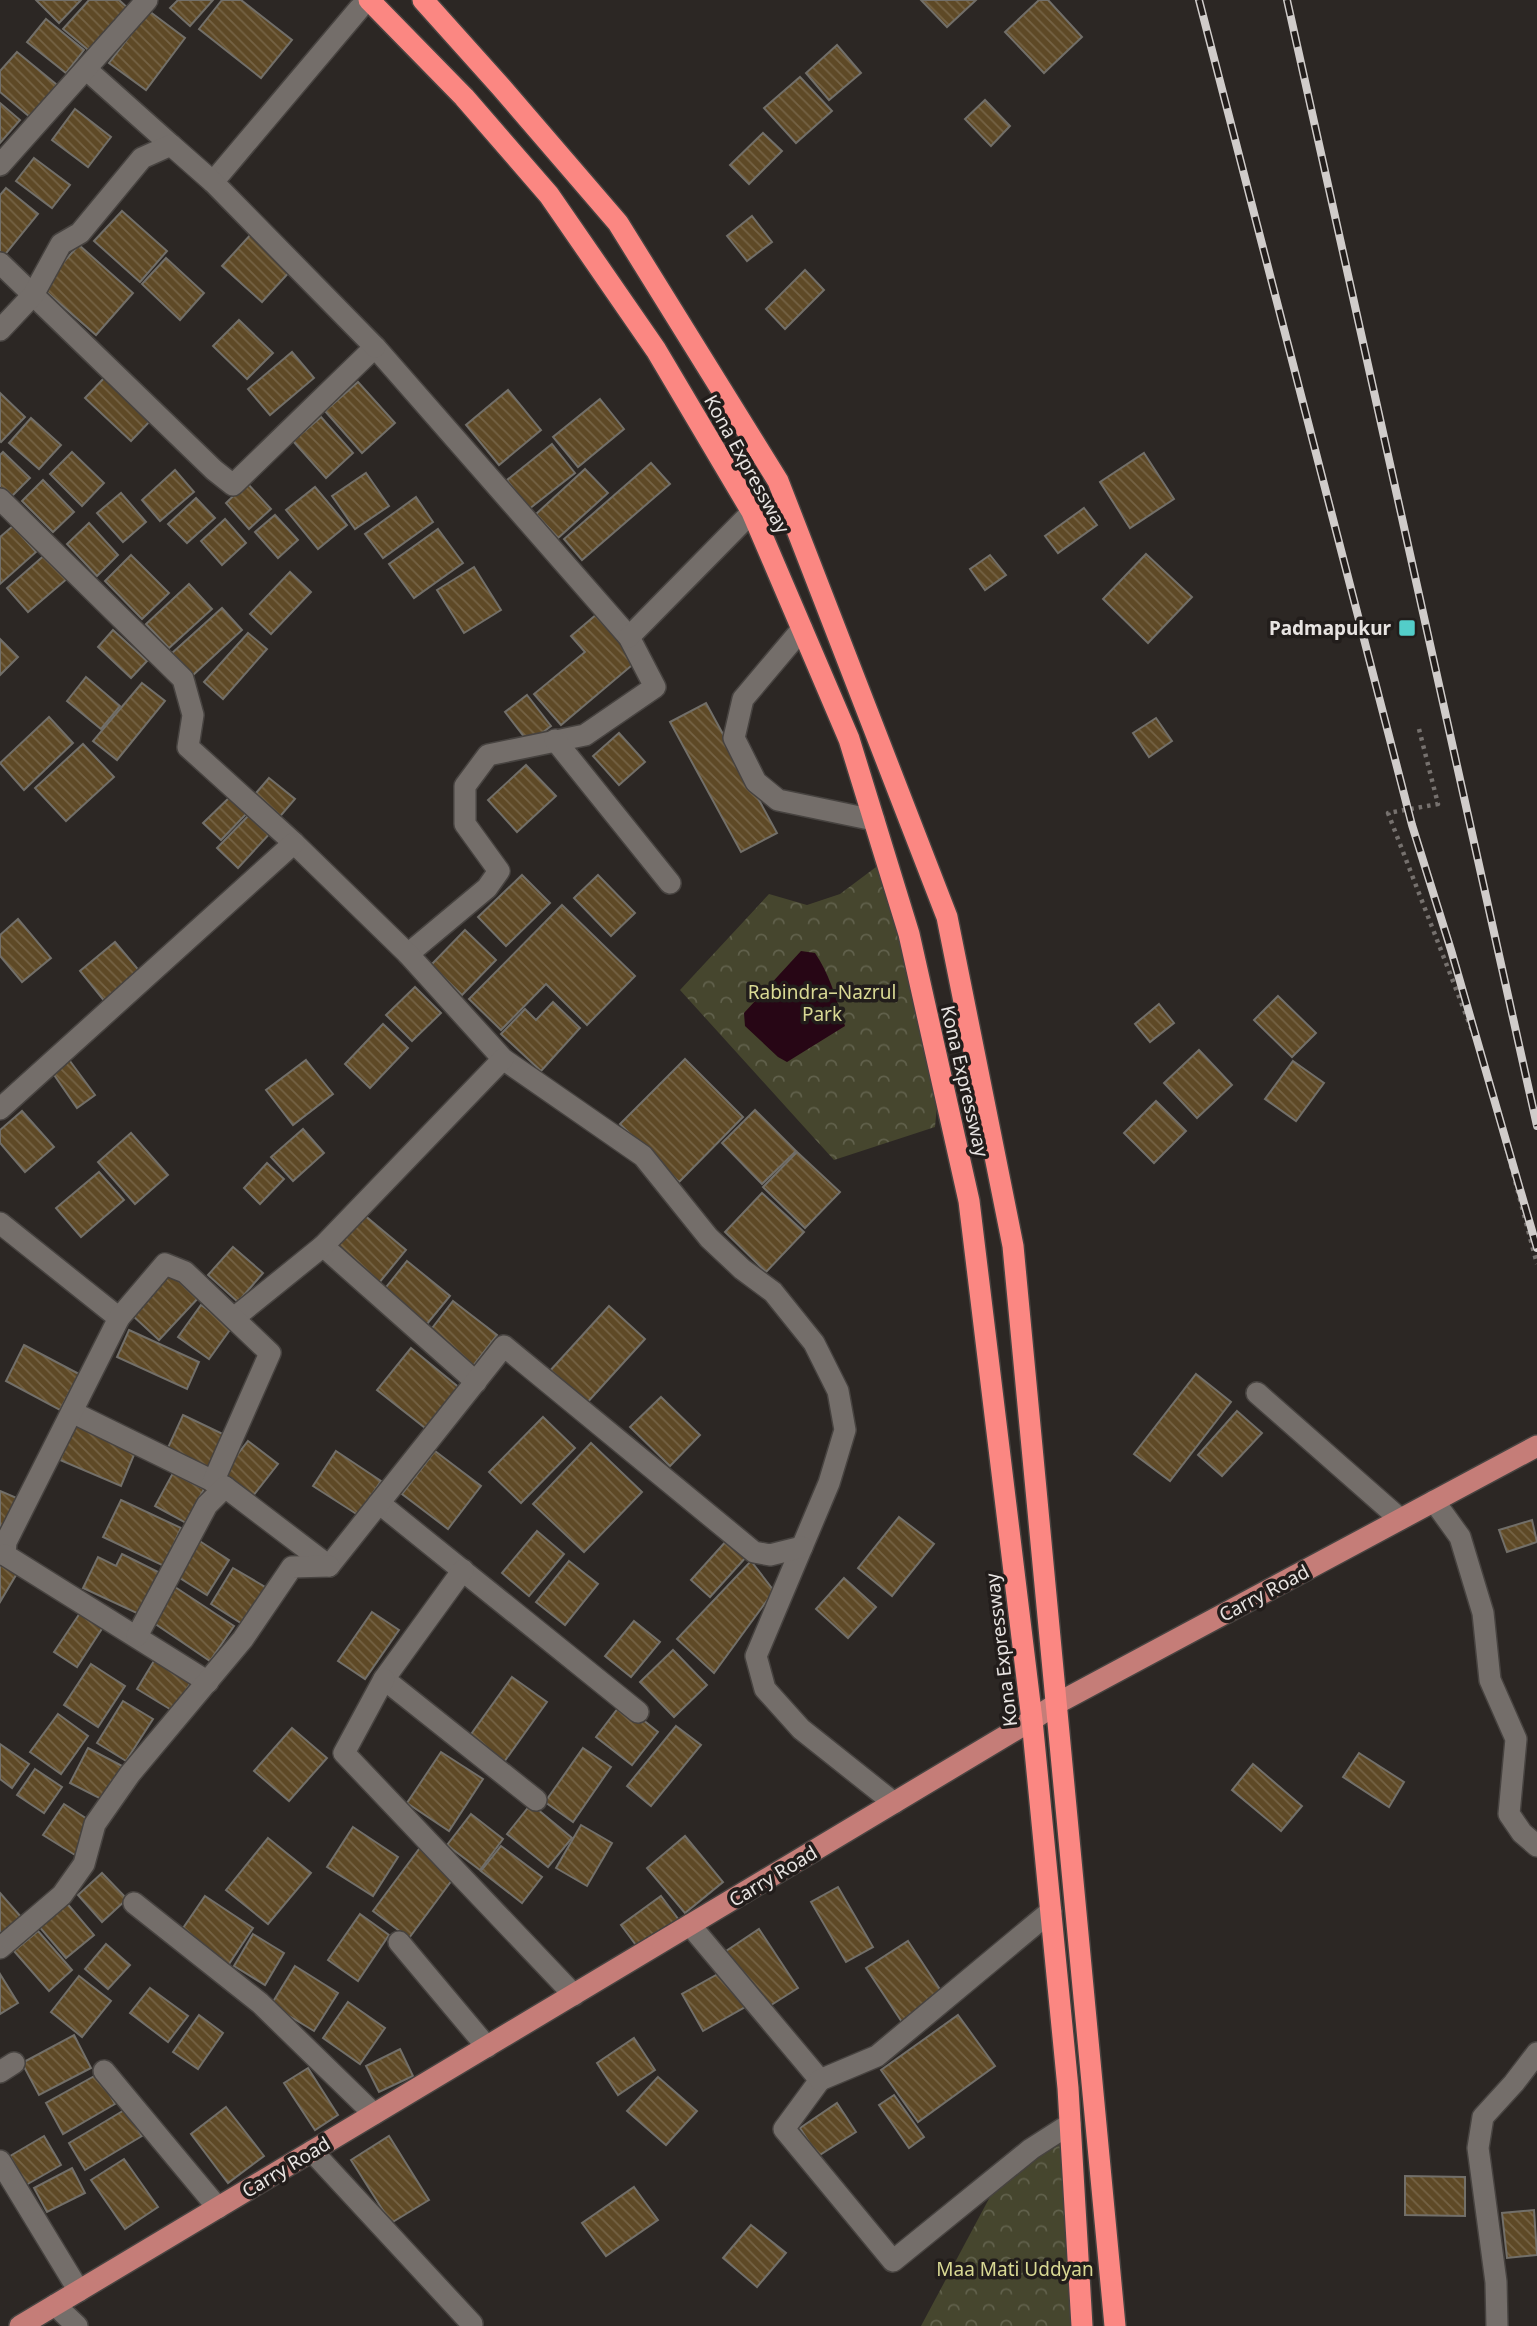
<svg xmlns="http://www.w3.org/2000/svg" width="1537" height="2326" viewBox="0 0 1537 2326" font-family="'Noto Sans',sans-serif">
	<defs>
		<pattern id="forest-crowns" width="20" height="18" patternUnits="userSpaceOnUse" patternTransform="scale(1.75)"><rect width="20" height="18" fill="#46462e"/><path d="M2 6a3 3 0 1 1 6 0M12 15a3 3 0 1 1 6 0" fill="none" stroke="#61614c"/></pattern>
		<pattern id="building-back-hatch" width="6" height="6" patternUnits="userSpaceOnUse" patternTransform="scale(1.75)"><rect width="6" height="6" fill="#5e4926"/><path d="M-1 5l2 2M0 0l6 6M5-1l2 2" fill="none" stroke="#756345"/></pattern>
	</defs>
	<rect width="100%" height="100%" fill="#2c2724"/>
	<g fill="url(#forest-crowns)">
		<polygon points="884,861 939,1084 935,1127 834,1160 680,990 769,894 807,905 840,894"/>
		<polygon points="1067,2132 1074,2326 921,2326 1000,2178"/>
	</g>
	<path fill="#270615" d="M801,951L815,953C830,975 837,1001 845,1026L787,1062L778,1057L745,1026L744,1013Z"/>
	<g fill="url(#building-back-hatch)" stroke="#726f69" stroke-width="2">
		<polygon points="36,0 81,0 59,23"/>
		<polygon points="89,0 119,0 130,10 92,53 63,29"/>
		<polygon points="178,0 213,0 190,26 170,8"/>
		<polygon points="222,0 241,0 292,40 261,78 199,29"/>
		<polygon points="921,0 976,0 947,27"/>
		<polygon points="1039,0 1048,0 1082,37 1044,73 1005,32"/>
		<polygon points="149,11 185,38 146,90 109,63"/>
		<polygon points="46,19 84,50 66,73 27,42"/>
		<polygon points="837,45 861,73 829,100 806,73"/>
		<polygon points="17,52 57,85 30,117 0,92 0,71"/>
		<polygon points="800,77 832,111 796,143 764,108"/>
		<polygon points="985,100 1010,126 991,146 965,119"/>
		<polygon points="0,103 20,120 0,143"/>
		<polygon points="75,109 111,137 88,167 52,140"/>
		<polygon points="763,133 782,151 749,184 730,165"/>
		<polygon points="34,158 70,185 52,208 16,181"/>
		<polygon points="6,188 38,214 3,257 0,255 0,195"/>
		<polygon points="122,211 167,251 140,282 94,241"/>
		<polygon points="752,216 772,242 747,261 727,236"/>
		<polygon points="253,232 292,269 262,302 222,266"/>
		<polygon points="79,245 133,293 96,335 41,287"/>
		<polygon points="166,258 204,293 180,320 142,284"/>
		<polygon points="805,270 824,290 785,329 766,309"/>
		<polygon points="239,320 273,353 247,379 213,346"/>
		<polygon points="292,352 314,378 270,415 248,389"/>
		<polygon points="106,376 152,419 131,441 85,398"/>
		<polygon points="358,382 395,423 362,453 325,411"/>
		<polygon points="508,390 541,430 499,465 466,425"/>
		<polygon points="0,393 25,417 1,442 0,441"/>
		<polygon points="600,399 624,429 578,467 553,437"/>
		<polygon points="321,417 353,453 326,478 293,441"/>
		<polygon points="31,418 61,445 39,469 9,443"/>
		<polygon points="552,444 575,473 529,509 507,480"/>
		<polygon points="3,452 30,478 11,497 0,487 0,455"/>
		<polygon points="72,452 104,483 82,506 50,474"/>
		<polygon points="1144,453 1174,499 1130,528 1100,482"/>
		<polygon points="651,463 670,484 582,560 564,539"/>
		<polygon points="585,469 608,493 558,538 536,514"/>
		<polygon points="175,470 194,492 160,521 142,500"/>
		<polygon points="366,473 389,506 355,529 332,496"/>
		<polygon points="43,480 74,512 53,532 22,501"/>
		<polygon points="247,483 271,509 249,529 226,503"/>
		<polygon points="315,487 347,525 318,549 286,510"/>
		<polygon points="121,493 146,522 123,542 97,513"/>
		<polygon points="416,497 433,522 383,558 365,534"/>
		<polygon points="196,498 215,518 187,543 168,524"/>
		<polygon points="1084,508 1097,525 1058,553 1045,536"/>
		<polygon points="275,515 298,540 278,558 255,532"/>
		<polygon points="225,519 246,543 222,565 201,541"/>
		<polygon points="89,523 118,555 97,576 67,544"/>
		<polygon points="13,526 36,552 0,584 0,537"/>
		<polygon points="438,529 463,563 414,598 389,564"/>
		<polygon points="47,553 68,578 28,612 7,588"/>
		<polygon points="1146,554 1192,597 1148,643 1103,599"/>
		<polygon points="131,555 169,593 142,619 105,581"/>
		<polygon points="990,555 1006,575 985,590 970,569"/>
		<polygon points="474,567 501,610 464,633 437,590"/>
		<polygon points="290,572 311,592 271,634 250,614"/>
		<polygon points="189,584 212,609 169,648 146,624"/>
		<polygon points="222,608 242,630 193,675 172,653"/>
		<polygon points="597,614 637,661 561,725 534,694 585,652 571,636"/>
		<polygon points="113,630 147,661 131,678 98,647"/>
		<polygon points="248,633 267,649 223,699 204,682"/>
		<polygon points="0,639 18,657 0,675"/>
		<polygon points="86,677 120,706 101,729 67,701"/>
		<polygon points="142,683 165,701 117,760 93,741"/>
		<polygon points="527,695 551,726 529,743 505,712"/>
		<polygon points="706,703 777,833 741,852 670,722"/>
		<polygon points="49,717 73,743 24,790 0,763"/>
		<polygon points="1156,718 1172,741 1149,757 1133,733"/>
		<polygon points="619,733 645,762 619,785 593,756"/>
		<polygon points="83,744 114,777 66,821 35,788"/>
		<polygon points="526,765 556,796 517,832 488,800"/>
		<polygon points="269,778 295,799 276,821 250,800"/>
		<polygon points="232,795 249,811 221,840 203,823"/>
		<polygon points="253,811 273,830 238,868 217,848"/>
		<polygon points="522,875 550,903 506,946 478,917"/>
		<polygon points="598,875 635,913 611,936 574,898"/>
		<polygon points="562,905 635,976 587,1025 546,984 501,1030 469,999"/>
		<polygon points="18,919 51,958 22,982 0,956 0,935"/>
		<polygon points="465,930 496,960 462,995 431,965"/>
		<polygon points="115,942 142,974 106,1003 80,971"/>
		<polygon points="415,987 441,1013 412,1041 386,1015"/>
		<polygon points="1278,996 1316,1033 1292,1057 1254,1020"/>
		<polygon points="553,1002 580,1028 541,1071 501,1034 525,1009 536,1020"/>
		<polygon points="1159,1004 1174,1023 1150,1042 1135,1024"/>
		<polygon points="383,1024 408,1048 370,1088 345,1064"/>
		<polygon points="1199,1050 1232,1085 1197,1118 1164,1083"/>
		<polygon points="67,1057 95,1095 77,1108 50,1069"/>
		<polygon points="685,1059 743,1117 679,1182 620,1124"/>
		<polygon points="306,1060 333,1094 293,1125 266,1090"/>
		<polygon points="1293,1061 1324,1083 1296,1121 1265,1099"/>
		<polygon points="1156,1101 1186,1131 1154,1163 1124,1133"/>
		<polygon points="755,1110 796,1151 762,1184 722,1143"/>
		<polygon points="22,1111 54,1147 25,1172 0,1143 0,1130"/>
		<polygon points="303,1129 324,1153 293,1181 271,1157"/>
		<polygon points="131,1133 168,1175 135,1204 98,1162"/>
		<polygon points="797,1152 840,1192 805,1228 763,1187"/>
		<polygon points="267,1163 284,1179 260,1204 244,1188"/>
		<polygon points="99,1172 124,1200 81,1237 56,1208"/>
		<polygon points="762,1193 804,1232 766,1272 725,1232"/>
		<polygon points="363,1214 406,1250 374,1289 331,1252"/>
		<polygon points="233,1247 263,1273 238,1302 208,1275"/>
		<polygon points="407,1261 450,1296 422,1330 379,1296"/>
		<polygon points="174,1270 201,1295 159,1340 132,1315"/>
		<polygon points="453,1301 497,1335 469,1371 426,1336"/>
		<polygon points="201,1305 232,1327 209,1359 178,1337"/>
		<polygon points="609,1306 645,1339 585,1405 548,1373"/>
		<polygon points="129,1330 199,1362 187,1389 117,1357"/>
		<polygon points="24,1345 79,1374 60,1410 6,1381"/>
		<polygon points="411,1348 462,1390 429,1431 377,1390"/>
		<polygon points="1196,1374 1231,1402 1170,1481 1134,1454"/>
		<polygon points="661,1397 700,1435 670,1466 630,1427"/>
		<polygon points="1237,1411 1262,1433 1222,1476 1198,1455"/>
		<polygon points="183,1415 229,1437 212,1474 166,1452"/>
		<polygon points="543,1417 575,1448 521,1503 489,1472"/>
		<polygon points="75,1425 136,1450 121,1486 60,1460"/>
		<polygon points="248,1441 278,1464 253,1496 223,1473"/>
		<polygon points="591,1443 642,1492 584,1552 533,1504"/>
		<polygon points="336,1451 381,1481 358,1515 313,1486"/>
		<polygon points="435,1451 481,1486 448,1529 402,1494"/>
		<polygon points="173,1473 204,1489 186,1523 155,1506"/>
		<polygon points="0,1491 19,1499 0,1539"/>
		<polygon points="121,1500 181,1528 164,1566 103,1537"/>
		<polygon points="899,1517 934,1544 892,1596 858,1568"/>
		<polygon points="1532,1520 1537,1542 1507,1552 1499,1530"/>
		<polygon points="537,1531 564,1554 529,1596 502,1573"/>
		<polygon points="728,1539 747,1556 710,1597 691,1580"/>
		<polygon points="198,1540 229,1560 207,1595 175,1575"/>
		<polygon points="122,1554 160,1573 141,1615 83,1588 98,1557 116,1566"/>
		<polygon points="0,1559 19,1570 0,1602"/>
		<polygon points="569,1561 598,1584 565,1625 536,1602"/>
		<polygon points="751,1561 774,1591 714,1673 677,1639"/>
		<polygon points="233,1568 267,1588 244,1625 211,1604"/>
		<polygon points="844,1578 876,1607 848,1638 816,1609"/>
		<polygon points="175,1587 234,1626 210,1661 151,1621"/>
		<polygon points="84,1607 107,1621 77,1667 54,1652"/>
		<polygon points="372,1612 399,1630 365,1679 338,1661"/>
		<polygon points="634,1621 660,1642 631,1677 605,1656"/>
		<polygon points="673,1650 707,1685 674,1717 640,1682"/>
		<polygon points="157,1656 193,1679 173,1711 137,1689"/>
		<polygon points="91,1664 125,1686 98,1727 64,1705"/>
		<polygon points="512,1677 547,1702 504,1762 469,1737"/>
		<polygon points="123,1701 153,1719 126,1761 97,1743"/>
		<polygon points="622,1703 658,1732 632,1765 596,1737"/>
		<polygon points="58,1714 88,1736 61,1774 30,1752"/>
		<polygon points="676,1726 701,1745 651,1806 627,1786"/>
		<polygon points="292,1728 327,1758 289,1801 254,1771"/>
		<polygon points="0,1744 29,1764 12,1788 0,1779"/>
		<polygon points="88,1748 122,1766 105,1801 70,1783"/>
		<polygon points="583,1748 611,1767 573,1822 545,1802"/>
		<polygon points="441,1752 483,1779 449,1831 407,1803"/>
		<polygon points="1359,1753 1404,1782 1389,1807 1343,1777"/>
		<polygon points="1253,1764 1302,1806 1281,1831 1232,1790"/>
		<polygon points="35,1769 62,1787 44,1813 17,1795"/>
		<polygon points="64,1804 95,1824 75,1855 43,1835"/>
		<polygon points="531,1804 572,1838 548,1867 507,1834"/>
		<polygon points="471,1814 503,1839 480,1870 447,1845"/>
		<polygon points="581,1825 612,1843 587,1886 556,1868"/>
		<polygon points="353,1827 398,1857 373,1896 327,1867"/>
		<polygon points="685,1836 723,1882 685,1913 647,1868"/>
		<polygon points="268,1838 311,1873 268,1924 226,1890"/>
		<polygon points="425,1841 452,1880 409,1938 373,1911"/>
		<polygon points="501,1846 542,1877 522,1903 481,1871"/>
		<polygon points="102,1873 127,1899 102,1922 78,1895"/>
		<polygon points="838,1887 873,1947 846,1962 811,1902"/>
		<polygon points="0,1893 21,1917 0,1935"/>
		<polygon points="205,1896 253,1928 227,1967 179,1934"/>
		<polygon points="661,1896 679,1920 639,1949 621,1925"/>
		<polygon points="65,1901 94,1935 66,1958 37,1924"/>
		<polygon points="360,1914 389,1935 358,1981 328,1960"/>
		<polygon points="759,1929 798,1988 765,2009 726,1951"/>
		<polygon points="38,1931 72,1970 49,1991 14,1951"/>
		<polygon points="253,1934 284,1953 265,1985 234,1966"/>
		<polygon points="908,1941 945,1997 904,2025 866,1968"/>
		<polygon points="106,1944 130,1965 108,1989 85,1969"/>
		<polygon points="295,1966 338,1993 314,2031 271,2005"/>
		<polygon points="725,1970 745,2007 703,2031 682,1994"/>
		<polygon points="0,1974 18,2003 0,2014"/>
		<polygon points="79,1976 111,2001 82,2037 51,2012"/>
		<polygon points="150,1988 188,2016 168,2042 130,2013"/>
		<polygon points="348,2002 385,2028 360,2064 323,2038"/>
		<polygon points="199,2015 223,2033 198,2069 173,2052"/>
		<polygon points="958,2015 995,2066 918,2122 881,2070"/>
		<polygon points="74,2035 91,2068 39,2095 22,2063"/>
		<polygon points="634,2038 655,2070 618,2095 597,2063"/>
		<polygon points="400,2049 413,2076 379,2092 366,2066"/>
		<polygon points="308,2068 338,2115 315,2130 284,2083"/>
		<polygon points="98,2074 115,2104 63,2134 46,2103"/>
		<polygon points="658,2077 697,2111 666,2145 627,2111"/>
		<polygon points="894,2095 924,2137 909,2148 879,2105"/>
		<polygon points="837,2103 856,2132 818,2156 800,2128"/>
		<polygon points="226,2107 264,2156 228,2183 191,2134"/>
		<polygon points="126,2109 142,2136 85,2170 69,2143"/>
		<polygon points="44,2136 61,2165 26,2185 10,2156"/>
		<polygon points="389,2136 429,2200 391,2223 351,2160"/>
		<polygon points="124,2159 158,2207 125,2229 91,2180"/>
		<polygon points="72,2168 85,2193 47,2212 34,2188"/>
		<polygon points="1405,2176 1465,2177 1465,2216 1405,2215"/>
		<polygon points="634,2187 658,2220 606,2256 582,2223"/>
		<polygon points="1534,2210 1537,2255 1507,2258 1502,2213"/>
		<polygon points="751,2225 786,2253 757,2287 723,2258"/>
	</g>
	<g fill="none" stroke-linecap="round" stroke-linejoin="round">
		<g stroke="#474340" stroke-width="24">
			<g id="minor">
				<polyline points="87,70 171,145"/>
				<polyline points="0,165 147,0"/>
				<polyline points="213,182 359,9"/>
				<polyline points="0,263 214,470 233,485 375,347 629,637 655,687 585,735 488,755 465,786 465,824 499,871 487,888 408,954"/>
				<polyline points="0,330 33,295 61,244 80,233 142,158 171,145 213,182 375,347"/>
				<polyline points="0,499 183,679 193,715 188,747 294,843 408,954 503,1059 643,1156 709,1238 742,1269 773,1292 814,1343 838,1391 845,1430 829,1483 756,1656 765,1689 801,1729 894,1803"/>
				<polyline points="802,629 743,699 734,738 756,782 778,800 874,820"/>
				<polyline points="629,637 752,512"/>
				<polyline points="555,740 670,883"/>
				<polyline points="0,1109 294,843"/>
				<polyline points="0,1223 119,1318"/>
				<polyline points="323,1246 476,1382"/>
				<polyline points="234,1318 323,1246 503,1059"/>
				<polyline points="1257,1393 1400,1519"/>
				<polyline points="72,1412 225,1487"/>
				<polyline points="1434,1501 1460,1537 1483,1613 1490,1680 1516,1739 1509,1814 1522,1833 1537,1846"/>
				<polyline points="379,1503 638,1712"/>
				<polyline points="0,1553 5,1555 6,1542 119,1318 165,1264 185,1272 270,1353 213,1482"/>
				<polyline points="5,1555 208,1682"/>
				<polyline points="463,1570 384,1679 536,1800"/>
				<polyline points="137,1636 207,1505 225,1487 329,1566 504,1346 754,1552 770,1555 802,1547"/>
				<polyline points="384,1679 344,1753 574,1995"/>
				<polyline points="134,1903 260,2003 374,2114"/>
				<polyline points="690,1925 820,2080 784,2129 893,2261 1031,2149 1070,2124"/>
				<polyline points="399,1942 487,2047"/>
				<polyline points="0,1948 62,1895 84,1864 95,1824 130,1774 243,1639 292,1567 329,1566"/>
				<polyline points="104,2071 218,2208"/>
				<polyline points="0,2072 14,2063"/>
				<polyline points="820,2080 877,2056 1051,1911"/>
				<polyline points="312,2151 472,2324"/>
				<polyline points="0,2161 79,2291"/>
				<polyline points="55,2305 77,2326"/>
				<polyline points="1497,2326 1496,2282 1478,2148 1483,2117 1514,2083 1537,2053"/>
			</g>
		</g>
		<g stroke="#474340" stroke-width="24">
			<polyline id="major" points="20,2326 1032,1720 1056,1704 1537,1446"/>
		</g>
		<g stroke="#474340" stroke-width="24">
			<g id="highway">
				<polyline points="369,0 464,97 549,195 656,350 752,512 849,739 909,934 969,1201 1032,1720 1068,2088 1082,2326"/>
				<polyline points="423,0 501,87 618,223 778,481 947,917 1013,1246 1115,2326"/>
			</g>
		</g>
		<polyline stroke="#76716e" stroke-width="4.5" stroke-dasharray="3.5 5" stroke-linecap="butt" points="1419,729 1438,804 1388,813 1483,1059 1537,1264"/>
		<use href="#minor" stroke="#746e6a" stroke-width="21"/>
		<use href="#major" stroke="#c57d78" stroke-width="21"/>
		<use href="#highway" stroke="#fb8782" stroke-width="21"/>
		<g stroke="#d0ccca" stroke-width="8">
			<g id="rail">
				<polyline points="1199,0 1412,825 1451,950 1537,1248"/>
				<polyline points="1287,0 1537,1126"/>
			</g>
		</g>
		<use href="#rail" stroke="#221d1b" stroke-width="5" stroke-dasharray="16" stroke-linecap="butt"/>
	</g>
	<rect fill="#53cdc9" stroke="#221d1b" stroke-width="2.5" x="1398" y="619" width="18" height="18" rx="3.5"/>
	<g text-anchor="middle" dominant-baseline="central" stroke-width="7" stroke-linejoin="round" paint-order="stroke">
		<g font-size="19" fill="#e8e4e2" stroke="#221d1b">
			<text transform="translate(747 464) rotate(61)">Kona Expressway</text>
			<text transform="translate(965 1081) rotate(77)">Kona Expressway</text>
			<text transform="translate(1264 1593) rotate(-28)">Carry Road</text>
			<text transform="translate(1001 1650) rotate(-97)">Kona Expressway</text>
			<text transform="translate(773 1876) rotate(-31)">Carry Road</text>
			<text transform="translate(286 2167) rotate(-31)">Carry Road</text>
		</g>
		<g font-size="19" font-weight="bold" fill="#e8e4e2" stroke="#221d1b" text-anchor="end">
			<text x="1391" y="628">Padmapukur</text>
		</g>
		<g font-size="19" fill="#d9d994" stroke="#221d1b">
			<text x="822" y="992">Rabindra–Nazrul<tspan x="822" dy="22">Park</tspan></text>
			<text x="1015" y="2269">Maa Mati Uddyan</text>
		</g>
	</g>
</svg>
